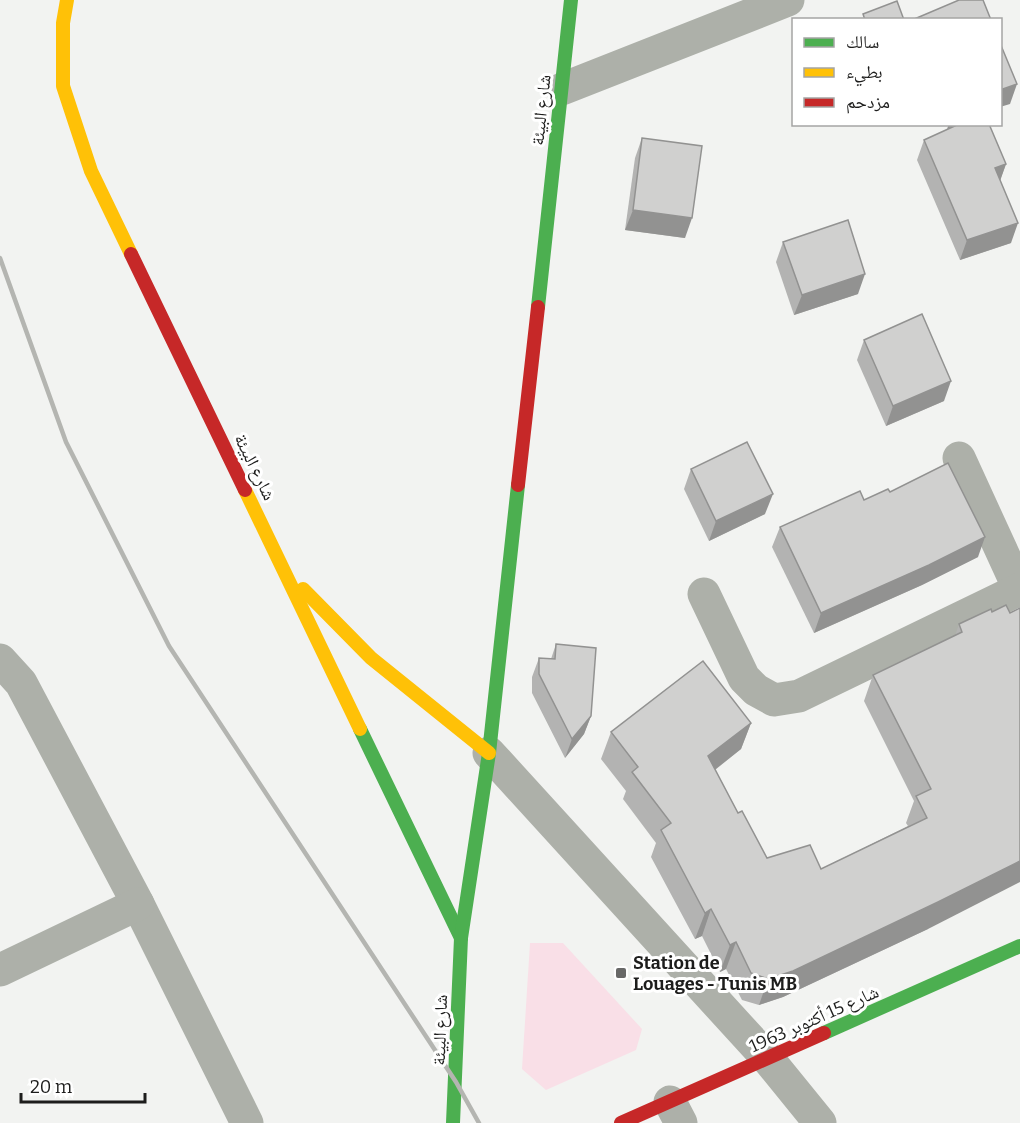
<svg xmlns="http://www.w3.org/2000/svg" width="1020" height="1123" viewBox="0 0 1020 1123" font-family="Bitter,'Noto Naskh Arabic',serif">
	<rect width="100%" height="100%" fill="#f2f3f1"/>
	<polygon fill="#f9dfe7" points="530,943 563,943 642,1029 636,1050 546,1090 522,1069"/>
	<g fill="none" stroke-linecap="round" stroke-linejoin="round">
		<g stroke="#adb0a9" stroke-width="33">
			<polyline points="562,89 788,0"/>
			<polyline points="959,458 1020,591"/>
			<polyline points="704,594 744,678 756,690 774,700 799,696 1020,589"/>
			<polyline points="0,660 21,683 138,904 247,1123"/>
			<polyline points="489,753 768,1059 820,1123"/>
			<polyline points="0,970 138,904"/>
			<polyline points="670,1102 681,1123"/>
		</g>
		<g stroke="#4caf50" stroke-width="14">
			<polyline points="538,307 571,0"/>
			<polyline points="360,729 461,938"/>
			<polyline points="824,1033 1020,946"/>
			<polyline points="453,1123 461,938 489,753 518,485"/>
		</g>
		<g stroke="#ffc107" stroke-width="14">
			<polyline points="67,0 63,23 63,86 91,171 131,254"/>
			<polyline points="245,490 360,729"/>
			<polyline points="303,589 371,658 489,753"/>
		</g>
		<g stroke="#c62828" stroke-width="14">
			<polyline points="131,254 245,490"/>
			<polyline points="518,485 538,307"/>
			<polyline points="621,1123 824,1033"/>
		</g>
		<polyline stroke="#b4b5b1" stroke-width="4.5" points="0,258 66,442 169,646 456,1082 479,1123"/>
	</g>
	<g fill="#b3b3b2">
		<polygon points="642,138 685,238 625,230 635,158"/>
		<polygon points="924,140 1006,164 1000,180 1011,243 960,260 917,160"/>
		<polygon points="783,242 858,294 794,315 776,262"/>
		<polygon points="864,340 944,401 886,426 857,360"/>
		<polygon points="691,469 765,514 709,541 684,489"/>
		<polygon points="890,492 978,557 922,585 814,633 772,547 780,527"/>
		<polygon points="991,609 928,929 783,997 759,1005 742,1000 726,969 720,972 702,936 695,939 651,857 656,843 623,799 626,791 601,759 611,732 751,723 741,749 715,770 738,813 767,858 821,869 908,826 906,823 914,801 864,701 873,675 955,636 959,624"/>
		<polygon points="556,644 591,716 584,734 565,758 532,693 532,677 539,658 551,659"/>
	</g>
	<g fill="#929291">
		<polygon points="1017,84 1010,104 1000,107 1000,90"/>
		<polygon points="949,124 959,124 947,129"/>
		<polygon points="1006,164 999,184 995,168"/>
		<polygon points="633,210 692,218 685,238 625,230"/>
		<polygon points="1018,223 1011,243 960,260 967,240"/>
		<polygon points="865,274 858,294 794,315 802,295"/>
		<polygon points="951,381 944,401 886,426 893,406"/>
		<polygon points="773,494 765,514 709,541 716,521"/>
		<polygon points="985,537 978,557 922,585 814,633 821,613"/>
		<polygon points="591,716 584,734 565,758 572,739"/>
		<polygon points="751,723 741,749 698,783 708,756"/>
		<polygon points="1020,861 1020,882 928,929 783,997 759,1005 768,979"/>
		<polygon points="711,909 702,936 695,939 705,913"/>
		<polygon points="736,942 726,969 720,972 730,945"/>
	</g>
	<g fill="#d0d0cf" stroke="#929291" stroke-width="1.5">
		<polygon points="959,0 983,0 991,20 912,20"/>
		<polygon points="897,1 904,20 865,20 863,14"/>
		<polygon points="1000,43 1017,84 1000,90"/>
		<polygon points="959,124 989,124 1006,164 995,168 1018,223 967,240 924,140"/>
		<polygon points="642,138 702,146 692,218 633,210"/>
		<polygon points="848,220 865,274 802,295 783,242"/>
		<polygon points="922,314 951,381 893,406 864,340"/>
		<polygon points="747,442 773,494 716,521 691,469"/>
		<polygon points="948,463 985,537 929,565 821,613 780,527 860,491 864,500 888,489 890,492"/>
		<polygon points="1006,605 1010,613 1020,608 1020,861 938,902 793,971 768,979 751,973 736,942 730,945 711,909 705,913 661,830 671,823 632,772 638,767 611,732 703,661 751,723 708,756 738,813 742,811 767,858 810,845 821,869 927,818 916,796 931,789 873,675 962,632 959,624 991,609 992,612"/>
		<polygon points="556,644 596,648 591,716 572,739 539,674 539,658 555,659"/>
	</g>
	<rect fill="#686867" stroke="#fff" stroke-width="2" x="615" y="967" width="12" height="12" rx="3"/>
	<g text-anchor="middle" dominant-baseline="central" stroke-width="6" stroke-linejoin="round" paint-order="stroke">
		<g font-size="18" fill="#1d1d1c" stroke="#fff">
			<text transform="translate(541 110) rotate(-84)">شارع البيئة</text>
			<text transform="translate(255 467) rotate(64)">شارع البيئة</text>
			<text transform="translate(814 1019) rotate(-24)">شارع 15 أكتوبر 1963</text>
			<text transform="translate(440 1030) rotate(-88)">شارع البيئة</text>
		</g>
		<g font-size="18" font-weight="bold" fill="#1d1d1c" stroke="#fff" text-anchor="start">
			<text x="633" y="963">Station de<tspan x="633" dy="21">Louages - Tunis MB</tspan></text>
		</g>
	</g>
	<rect x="792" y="18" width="210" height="108" fill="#ffffff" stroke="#a5a5a4" stroke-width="1.5"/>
	<rect x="804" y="38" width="30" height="9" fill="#4caf50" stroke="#a5a5a4" stroke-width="1.5"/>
	<text x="846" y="48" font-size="18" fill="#1d1d1c">سالك</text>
	<rect x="804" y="68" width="30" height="9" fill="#ffc107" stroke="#a5a5a4" stroke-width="1.5"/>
	<text x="846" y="78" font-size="18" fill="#1d1d1c">بطيء</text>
	<rect x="804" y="98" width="30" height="9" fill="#c62828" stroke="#a5a5a4" stroke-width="1.5"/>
	<text x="846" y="108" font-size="18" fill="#1d1d1c">مزدحم</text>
	<path d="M21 1093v9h124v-9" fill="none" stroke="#1d1d1c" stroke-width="3"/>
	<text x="30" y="1093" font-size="18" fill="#1d1d1c" stroke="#ffffff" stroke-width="4.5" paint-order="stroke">20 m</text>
</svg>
